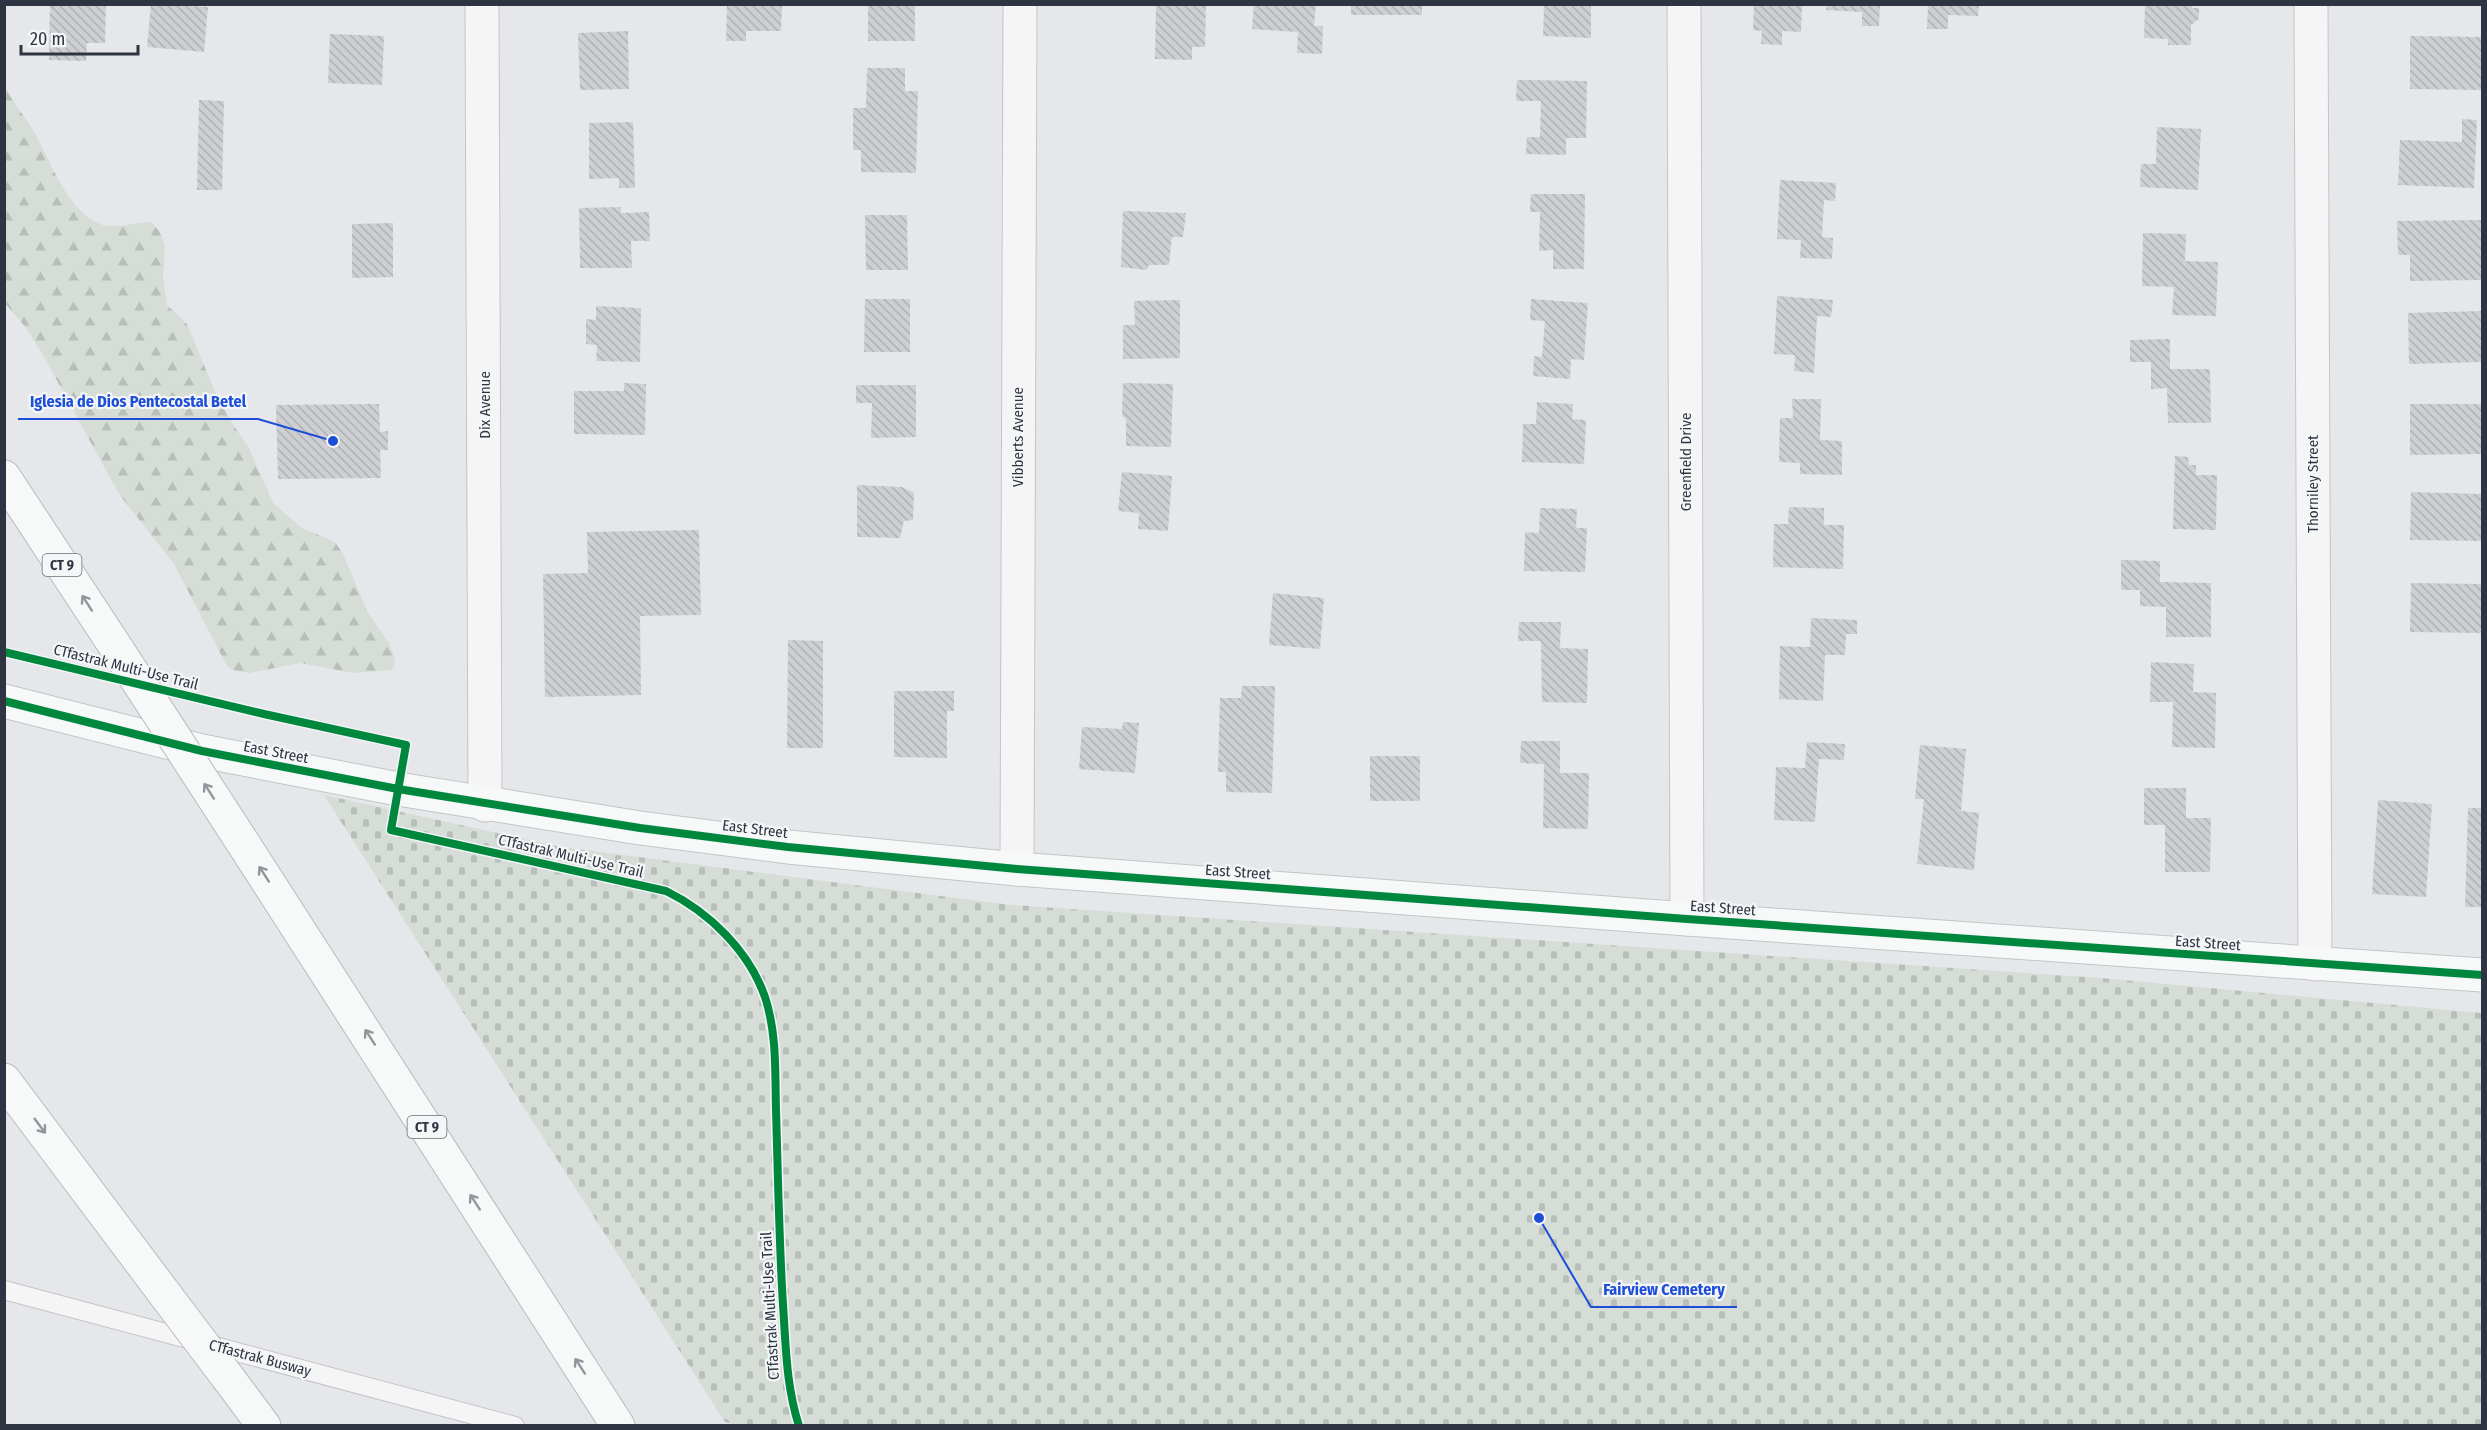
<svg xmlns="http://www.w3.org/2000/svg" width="2487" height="1430" viewBox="0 0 2487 1430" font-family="'Fira Sans Condensed',sans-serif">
	<defs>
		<pattern id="forest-firs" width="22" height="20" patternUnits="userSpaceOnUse" patternTransform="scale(1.5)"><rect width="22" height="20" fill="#d6ddd6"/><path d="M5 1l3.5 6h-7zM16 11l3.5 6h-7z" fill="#b8beb9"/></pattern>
		<pattern id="cemetery-stones" width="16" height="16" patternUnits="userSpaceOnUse" patternTransform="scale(1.5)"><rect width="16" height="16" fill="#d6ddd6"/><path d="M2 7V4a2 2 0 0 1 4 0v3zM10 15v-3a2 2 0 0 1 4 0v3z" fill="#b8beb9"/></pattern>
		<pattern id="building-back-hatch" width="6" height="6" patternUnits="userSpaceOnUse" patternTransform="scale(1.5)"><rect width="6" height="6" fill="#cecfd2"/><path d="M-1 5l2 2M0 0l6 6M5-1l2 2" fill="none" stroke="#b1b2b6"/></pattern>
	</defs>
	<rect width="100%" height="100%" fill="#e5e7ea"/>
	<path fill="url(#forest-firs)" d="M5,87C13,102 24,116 33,130C50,159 66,210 100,224C115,230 135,222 151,222L160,232L165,246L163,277L167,305L187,324L213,387L234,426L248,446L273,503L302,528L335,542L343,554L368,613L389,643L394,656L395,664L391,670L354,673L300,663L249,673L233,670L227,666L174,564L119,494L43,355L26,328L5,303Z"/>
	<polygon fill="url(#cemetery-stones)" points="324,795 561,847 1011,905 2101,978 2482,1013 2482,1425 739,1426 725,1422"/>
	<g fill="url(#building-back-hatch)">
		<polygon points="50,4 106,4 105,43 87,43 86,61 49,60"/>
		<polygon points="151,4 208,7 204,52 147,47"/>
		<polygon points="727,4 782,4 781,31 746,31 746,41 726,41"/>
		<rect x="868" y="4" width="47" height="37"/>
		<polygon points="1156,4 1206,4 1205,47 1192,47 1192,60 1155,59"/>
		<polygon points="1254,4 1316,4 1314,26 1323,26 1322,54 1297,53 1298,32 1252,29"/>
		<rect x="1351" y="4" width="71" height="11"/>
		<polygon points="1544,4 1591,4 1591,38 1543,36"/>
		<polygon points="1754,4 1802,4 1801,32 1782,31 1782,45 1761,44 1762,31 1753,30"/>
		<polygon points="1827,4 1880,4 1879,26 1862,26 1862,12 1826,10"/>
		<polygon points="1928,4 1979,4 1978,16 1948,15 1948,29 1927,29"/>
		<polygon points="2145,4 2192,4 2192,8 2199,8 2199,19 2191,25 2191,45 2168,45 2168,39 2144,38"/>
		<polygon points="628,31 629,89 580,90 578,33"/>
		<polygon points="330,34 384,36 382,85 328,83"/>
		<polygon points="2410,36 2482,37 2482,90 2410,89"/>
		<polygon points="867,68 905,68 905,91 918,91 916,173 861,172 861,150 853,150 853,108 866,108"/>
		<polygon points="1517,80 1587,81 1586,138 1566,138 1566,155 1526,154 1527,137 1540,137 1541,101 1516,101"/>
		<polygon points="199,100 224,101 222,190 197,190"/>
		<polygon points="2462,119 2477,120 2474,188 2398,185 2400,140 2462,142"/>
		<polygon points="633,122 635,188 619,188 619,178 589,179 589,123"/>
		<polygon points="2157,127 2201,129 2198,190 2140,187 2141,164 2156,164"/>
		<polygon points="1780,180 1836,183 1835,201 1824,200 1822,237 1833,238 1832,259 1800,258 1801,240 1777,239"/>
		<polygon points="1531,194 1585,194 1584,269 1553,269 1553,250 1539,251 1540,212 1530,212"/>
		<polygon points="621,207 621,213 649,212 650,241 631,241 632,268 580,268 579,208"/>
		<polygon points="1123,211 1186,213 1183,237 1172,237 1169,265 1149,265 1146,270 1121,267"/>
		<polygon points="865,215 907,215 908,270 866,270"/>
		<polygon points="2482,220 2482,280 2410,281 2410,255 2398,255 2397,221"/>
		<polygon points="393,223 393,277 352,278 352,224"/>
		<polygon points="2143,233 2186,234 2185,261 2218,262 2216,316 2172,315 2174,287 2142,286"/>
		<polygon points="1777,296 1833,300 1831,317 1817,316 1814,373 1794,371 1795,355 1774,354"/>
		<polygon points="865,299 910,299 910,352 864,352"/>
		<polygon points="1531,299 1588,303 1584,360 1571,359 1570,379 1533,376 1534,356 1542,357 1545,321 1530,320"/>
		<polygon points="1180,300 1180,358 1123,359 1123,325 1135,325 1134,301"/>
		<polygon points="596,306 641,308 640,362 596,361 597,345 586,344 586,319 596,320"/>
		<polygon points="2482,311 2482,362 2409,364 2408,313"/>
		<polygon points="2170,339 2170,369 2210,369 2211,423 2168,423 2167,388 2151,389 2151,362 2130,362 2130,340"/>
		<polygon points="624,383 646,384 645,435 574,434 574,391 624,391"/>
		<polygon points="1123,383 1173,384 1171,447 1126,446 1126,419 1122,416"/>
		<polygon points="856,385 916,385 916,437 871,438 872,403 856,403"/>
		<polygon points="1792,399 1821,399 1820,440 1842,441 1842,475 1800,474 1800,463 1779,462 1780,418 1793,418"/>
		<polygon points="1537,402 1573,404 1572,419 1586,420 1584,464 1522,462 1523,424 1536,424"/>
		<polygon points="379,404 380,432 388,431 388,450 380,450 381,478 278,479 276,405"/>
		<polygon points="2410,404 2482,404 2482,454 2410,455"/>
		<polygon points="2175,456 2188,457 2189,465 2196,465 2196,475 2217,475 2216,530 2173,529"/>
		<polygon points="1122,472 1172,476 1168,531 1138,529 1139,513 1118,511"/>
		<polygon points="857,485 902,487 914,493 913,520 904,521 900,538 857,537"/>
		<polygon points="2411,492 2482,494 2482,541 2410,540"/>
		<polygon points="1789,507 1824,508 1824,525 1844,525 1843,569 1773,567 1774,524 1788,524"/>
		<polygon points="1540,508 1577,509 1576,528 1587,528 1585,572 1524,571 1525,532 1539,533"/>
		<polygon points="699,530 701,615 640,616 641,695 545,697 543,574 588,573 587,532"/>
		<polygon points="2121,560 2160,561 2160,582 2211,583 2211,637 2166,637 2166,607 2140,606 2140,590 2121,590"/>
		<polygon points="2411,583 2482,584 2482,633 2410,632"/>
		<polygon points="1273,593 1324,598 1320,649 1269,645"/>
		<polygon points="1811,618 1857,620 1857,634 1846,634 1845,655 1825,655 1823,701 1779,699 1780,646 1810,647"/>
		<polygon points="1519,622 1561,622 1560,648 1588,649 1587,703 1542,702 1541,641 1518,641"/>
		<polygon points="788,640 823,641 823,748 787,748"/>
		<polygon points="2151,662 2194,664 2193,692 2216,693 2215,748 2172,747 2173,702 2150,702"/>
		<polygon points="1242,686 1275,686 1272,793 1226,792 1226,772 1218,772 1220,698 1241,698"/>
		<polygon points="894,691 954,691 954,711 947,711 947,758 894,757"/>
		<polygon points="1123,722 1139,723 1135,773 1079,769 1082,727 1122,729"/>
		<polygon points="1521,741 1560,741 1560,773 1589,773 1588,829 1543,828 1544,764 1520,763"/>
		<polygon points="1807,742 1845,744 1844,760 1819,759 1815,822 1774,820 1776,767 1805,768"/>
		<polygon points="1920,745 1966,749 1961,811 1979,813 1974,870 1917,864 1924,799 1915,799"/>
		<rect x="1370" y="756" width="50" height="45"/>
		<polygon points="2144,788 2186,788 2186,818 2211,818 2210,872 2165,872 2165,825 2144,825"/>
		<polygon points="2378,800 2432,804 2426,897 2372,894"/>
		<polygon points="2468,808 2482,808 2482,907 2465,907"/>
	</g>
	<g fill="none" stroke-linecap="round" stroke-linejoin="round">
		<g stroke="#c4c5c8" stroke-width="20">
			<polyline id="lane" points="4,1290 515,1426"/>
		</g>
		<g stroke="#c4c5c8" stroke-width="35">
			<g id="street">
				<polyline points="482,4 485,805"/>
				<polyline points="1684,4 1687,919"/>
				<polyline points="2311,4 2315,964"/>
				<polyline points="1017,869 1020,4"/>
			</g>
		</g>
		<g stroke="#c4c5c8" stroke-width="35">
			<polyline id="secondary" points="4,701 202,751 398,789 640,828 788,847 1017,869 1687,919 2482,975"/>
		</g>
		<g stroke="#b8babe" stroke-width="35">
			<g id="highway">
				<polyline points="4,477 119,652"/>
				<polyline points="241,840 618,1426"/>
				<polyline points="4,1080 167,1297"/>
				<polyline points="229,1379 264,1426"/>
			</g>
		</g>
		<use href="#lane" stroke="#f5f5f6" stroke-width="18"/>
		<use href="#street" stroke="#f5f5f6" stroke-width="33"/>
		<use href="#secondary" stroke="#f7f8f8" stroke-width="33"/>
		<use href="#highway" stroke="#f7f8f8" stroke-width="33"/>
		<g stroke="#b8babe" stroke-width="35" stroke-linecap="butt">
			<g id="highway-bridge">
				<polyline points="119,652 241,840"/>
				<polyline points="167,1297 229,1379"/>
			</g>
		</g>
		<use href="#highway-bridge" stroke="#f7f8f8" stroke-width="33"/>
		<g stroke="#f4f6f8" stroke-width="11">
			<g id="cycleway">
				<path d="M4,652L264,714L406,745L391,830L666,891C709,912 749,951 765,997C777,1033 775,1073 776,1110C778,1175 779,1240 783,1305C786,1347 786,1385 799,1426"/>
				<polyline points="4,701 202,751 398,789 640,828 788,847 1017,869 1687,919 2482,975"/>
			</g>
		</g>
		<use href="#cycleway" stroke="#00873e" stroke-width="8"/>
	</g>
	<defs><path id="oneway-shaft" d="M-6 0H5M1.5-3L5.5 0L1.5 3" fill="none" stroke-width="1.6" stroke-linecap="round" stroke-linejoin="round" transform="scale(1.5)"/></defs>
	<g stroke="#92969c">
		<use href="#oneway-shaft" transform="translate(87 603) rotate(-123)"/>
		<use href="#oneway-shaft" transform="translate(209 791) rotate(-123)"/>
		<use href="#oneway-shaft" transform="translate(264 874) rotate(-123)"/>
		<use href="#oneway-shaft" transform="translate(370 1037) rotate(-123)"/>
		<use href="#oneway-shaft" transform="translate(40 1126) rotate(53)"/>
		<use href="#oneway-shaft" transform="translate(475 1202) rotate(-123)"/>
		<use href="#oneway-shaft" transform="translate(580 1366) rotate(-123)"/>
	</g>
	<g text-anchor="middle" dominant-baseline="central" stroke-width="4.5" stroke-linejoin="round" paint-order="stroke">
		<g fill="#f4f6f8" stroke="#696e78" stroke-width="1.5">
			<rect x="42.5" y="554" width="39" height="22" rx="4.5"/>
			<rect x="407.5" y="1116" width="39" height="22" rx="4.5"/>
		</g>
		<g font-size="14" font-weight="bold" fill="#2e3441">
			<text x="62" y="565">CT 9</text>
			<text x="427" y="1127">CT 9</text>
		</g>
		<g font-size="15" fill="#2e3441" stroke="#f4f6f8">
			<text transform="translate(485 405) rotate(-90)">Dix Avenue</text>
			<text transform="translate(1018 437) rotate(-90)">Vibberts Avenue</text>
			<text transform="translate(1686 462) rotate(-90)">Greenfield Drive</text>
			<text transform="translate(2313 484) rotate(-90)">Thorniley Street</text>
			<text transform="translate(126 667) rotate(14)">CTfastrak Multi-Use Trail</text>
			<text transform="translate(276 752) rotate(11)">East Street</text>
			<text transform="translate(755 829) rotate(7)">East Street</text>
			<text transform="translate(571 856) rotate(13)">CTfastrak Multi-Use Trail</text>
			<text transform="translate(1238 872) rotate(4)">East Street</text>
			<text transform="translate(1723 908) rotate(4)">East Street</text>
			<text transform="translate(2208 943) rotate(4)">East Street</text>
			<text transform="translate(770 1306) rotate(-93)">CTfastrak Multi-Use Trail</text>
			<text transform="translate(260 1358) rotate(15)">CTfastrak Busway</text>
		</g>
	</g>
	<path fill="none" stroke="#1d4ed8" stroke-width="2" d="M333 441L258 419H18M1539 1218L1591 1307H1737"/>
	<g fill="#1d4ed8" stroke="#f4f6f8" stroke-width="2">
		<circle cx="333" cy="441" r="6"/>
		<circle cx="1539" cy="1218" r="6"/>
	</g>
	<g font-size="16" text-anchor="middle" font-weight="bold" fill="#1d4ed8" stroke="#f4f6f8" stroke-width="4.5" stroke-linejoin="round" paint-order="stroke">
		<text x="138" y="407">Iglesia de Dios Pentecostal Betel</text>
		<text x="1664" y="1295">Fairview Cemetery</text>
	</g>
	<rect width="2487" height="1430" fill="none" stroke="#2e3441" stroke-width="12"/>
	<path d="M21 45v9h117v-9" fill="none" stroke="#2e3441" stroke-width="3"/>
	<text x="30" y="45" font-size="18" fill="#2e3441" stroke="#f4f6f8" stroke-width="4.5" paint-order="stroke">20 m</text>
</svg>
